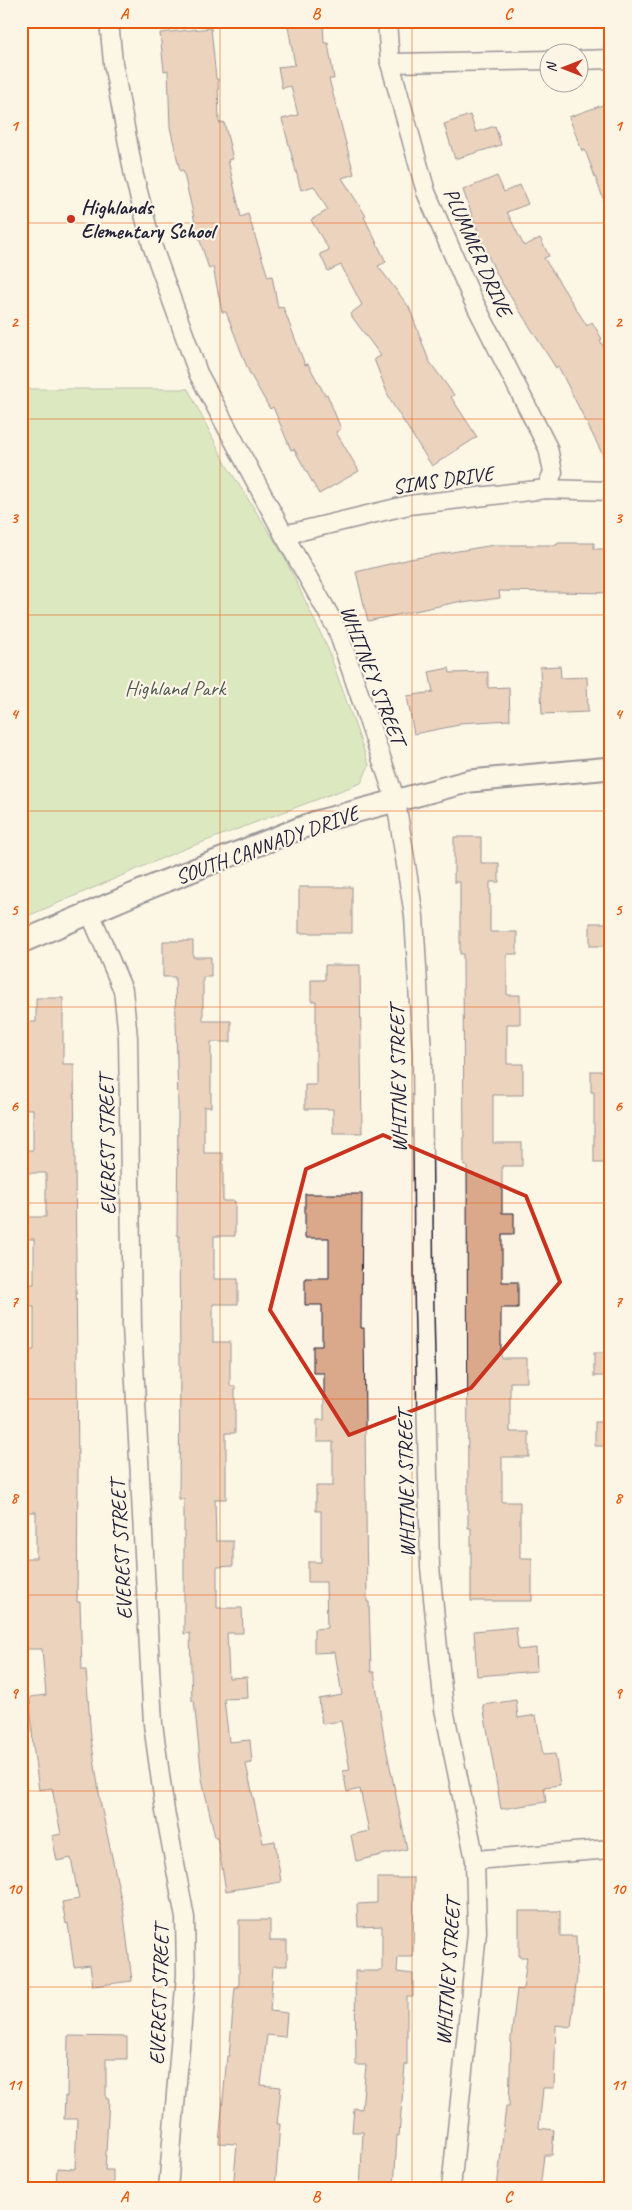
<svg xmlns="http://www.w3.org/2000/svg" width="632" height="2210" viewBox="0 0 632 2210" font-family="Caveat,sans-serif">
	<rect width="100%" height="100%" fill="#fcf5e5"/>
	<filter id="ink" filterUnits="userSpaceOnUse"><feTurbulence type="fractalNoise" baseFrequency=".02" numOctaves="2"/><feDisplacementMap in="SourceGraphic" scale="10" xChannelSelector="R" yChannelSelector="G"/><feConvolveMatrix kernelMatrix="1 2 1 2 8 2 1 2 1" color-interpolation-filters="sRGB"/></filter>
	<g filter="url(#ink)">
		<polygon fill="#b6d892" stroke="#6c7d66" points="21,389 188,389 227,466 283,554 328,649 369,765 361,783 179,851 21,919"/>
		<g fill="#daa98c" stroke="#22223b">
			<polygon points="287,21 323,21 324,43 328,43 334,79 329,79 354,174 342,178 366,216 364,217 386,262 378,266 409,307 429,361 454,395 451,397 477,437 432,466 390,400 374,359 381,356 350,314 362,305 341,265 328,271 320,254 329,250 311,220 328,210 314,186 301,190 282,119 298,115 291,86 282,88 278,67 295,65"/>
			<polygon points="211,28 216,79 218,79 219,123 224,122 233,159 228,160 241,217 248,214 268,277 272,276 278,308 283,307 305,365 308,364 325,395 327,394 341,429 336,432 359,471 319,494 294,449 291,450 273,407 270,409 249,372 226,312 222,312 213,267 209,269 197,231 183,170 180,171 170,127 168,70 164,71 160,33"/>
			<polygon points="611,102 611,214 609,214 585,150 582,151 569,117"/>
			<polygon points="470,115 476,132 495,126 501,145 455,159 444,124"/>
			<polygon points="497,176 504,192 520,185 528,204 507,212 524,246 540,238 549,256 544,258 587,326 592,322 602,339 600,340 611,362 611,471 558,366 556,368 500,280 484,248 463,190"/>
			<polygon points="557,543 594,543 594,549 611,549 611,593 499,591 500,598 462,603 462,601 368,621 356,572 410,559 494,545 557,545"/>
			<polygon points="560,666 561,678 587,677 588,712 542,714 540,667"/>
			<polygon points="449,668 450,673 488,672 488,688 509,687 510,720 459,723 459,725 414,734 407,696 433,692 429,672"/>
			<polygon points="454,837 481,837 481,863 499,863 499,882 490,882 490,932 517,932 517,954 507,954 507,995 520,995 520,1024 507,1024 507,1064 523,1064 523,1095 493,1095 493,1143 522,1143 522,1166 502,1166 502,1213 514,1213 514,1234 502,1234 502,1282 518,1282 518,1308 501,1308 501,1358 527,1358 527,1382 510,1382 510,1432 529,1432 529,1457 502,1457 502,1502 520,1502 520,1558 532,1558 532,1601 471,1601 471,1528 468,1528 467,1166 464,1166 463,954 460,954 460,882 454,882"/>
			<rect x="299" y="887" width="53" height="46"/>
			<rect x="590" y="923" width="21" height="23"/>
			<polygon points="163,941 193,941 193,957 211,957 211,977 203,977 203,1021 231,1021 231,1042 211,1042 211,1107 204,1107 204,1153 223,1153 223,1201 235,1201 235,1236 214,1236 214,1279 238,1279 238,1304 213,1304 213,1342 230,1342 230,1386 235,1386 235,1433 226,1433 226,1499 215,1499 216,1541 233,1541 233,1566 217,1567 217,1608 242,1608 243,1633 227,1633 229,1678 247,1677 248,1698 224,1699 229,1742 250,1740 252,1763 246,1764 263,1843 275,1841 281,1882 226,1891 217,1837 215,1837 202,1779 194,1700 192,1701 190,1633 184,1634 184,1499 179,1499 180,1367 179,1236 177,1236 178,1107 175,977 163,977"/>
			<polygon points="325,965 360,965 362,1133 333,1133 333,1109 305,1109 305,1085 316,1085 316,1001 311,1001 311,980 325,980"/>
			<polygon points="36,998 63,998 63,1064 74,1064 78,1467 77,1602 80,1602 82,1670 86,1670 91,1738 101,1806 123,1908 132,1981 93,1986 90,1965 74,1967 68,1923 66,1924 62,1902 79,1899 71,1858 57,1861 52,1836 61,1834 52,1788 39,1790 33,1745 30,1697 46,1695 42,1649 26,1649 23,1581 21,1581 21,1558 36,1558 36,1512 21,1512 21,1350 34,1350 34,1307 21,1307 21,1284 34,1284 34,1239 27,1239 27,1217 46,1217 46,1173 21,1173 21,1150 33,1150 33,1109 21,1109 21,1022 36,1022"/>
			<polygon points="591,1071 611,1071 611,1163 594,1163 594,1092 591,1092"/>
			<polygon points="305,1194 362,1194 361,1328 364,1328 367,1602 369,1602 371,1672 374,1672 384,1738 407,1849 356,1861 351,1835 369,1831 360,1789 347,1792 343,1771 350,1770 341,1721 322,1724 319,1699 342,1695 335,1652 314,1653 314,1629 327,1628 326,1582 308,1582 308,1562 321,1562 321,1511 316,1511 316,1486 333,1486 333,1442 317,1442 317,1420 324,1420 324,1373 313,1373 313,1346 322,1346 322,1305 305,1305 305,1278 329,1278 329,1238 305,1238"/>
			<rect x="594" y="1353" width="17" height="23"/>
			<rect x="595" y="1422" width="16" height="24"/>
			<polygon points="516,1627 518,1650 536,1648 537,1671 477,1676 474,1631"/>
			<polygon points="516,1700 518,1718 536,1715 543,1755 555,1754 560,1785 544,1787 546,1802 501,1809 483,1705"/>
			<polygon points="377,1878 414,1878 413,1957 398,1957 397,1972 413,1974 413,1997 407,1997 407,2065 405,2065 399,2136 397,2135 394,2189 360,2189 363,2132 352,2132 354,2108 362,2109 366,2065 356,2065 355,1971 382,1971 382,1926 358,1927 357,1904 377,1903"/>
			<polygon points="519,1911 560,1911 560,1936 576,1936 577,1976 571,2027 556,2025 554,2088 543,2088 539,2128 554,2130 552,2155 544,2155 540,2189 497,2189 506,2106 509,2106 511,2039 517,1989 523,1990 527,1957 519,1957"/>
			<polygon points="239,1920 270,1920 270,1941 287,1941 287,1966 273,1966 270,2011 287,2013 285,2037 267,2035 261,2085 281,2087 277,2124 280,2124 275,2189 233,2189 237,2144 219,2143 227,2056 229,2056 235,1987 239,1987"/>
			<polygon points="68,2036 127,2037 127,2059 106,2059 106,2099 109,2099 105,2170 113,2170 113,2189 56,2189 57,2168 75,2169 77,2119 64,2119 65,2096 67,2097"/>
		</g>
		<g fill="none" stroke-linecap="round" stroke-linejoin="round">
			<g stroke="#22223b" stroke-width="21">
				<g id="minor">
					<polyline points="109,21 113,63 134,176 152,245 198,373 284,535 337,629 396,801 414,916 422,1053 424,1298 430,1567 444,1709 475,1860 477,1932 451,2189"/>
					<polyline points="387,21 390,63 426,192 472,298 548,448 553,472 546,489"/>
					<polyline points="580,60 611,59"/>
					<polyline points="390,63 550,60"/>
					<polyline points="284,535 409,505 546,489 611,491"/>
					<polyline points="90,913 123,990 128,1037 132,1326 153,1724 165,1811 185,1918 186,1975 168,2189"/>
					<polyline points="475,1860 611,1849"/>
				</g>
			</g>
			<g stroke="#22223b" stroke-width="25">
				<polyline id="tertiary" points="21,942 158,884 316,822 470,781 611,768"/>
			</g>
			<use href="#minor" stroke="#fcf5e5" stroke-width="18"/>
			<use href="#tertiary" stroke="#fcf5e5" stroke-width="21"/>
		</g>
	</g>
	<path d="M0 0H632V2210H0ZM383,1135L526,1196L560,1282L471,1388L349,1435L270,1310L306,1169Z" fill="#fcf5e5" fill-opacity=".55" fill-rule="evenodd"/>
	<path fill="none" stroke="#c8321e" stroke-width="4" stroke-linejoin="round" d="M383,1135L526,1196L560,1282L471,1388L349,1435L270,1310L306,1169Z"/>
	<path fill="none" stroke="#e8590c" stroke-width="1" stroke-opacity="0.55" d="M220,21V2189M412,21V2189M21,223H611M21,419H611M21,615H611M21,811H611M21,1007H611M21,1203H611M21,1399H611M21,1595H611M21,1791H611M21,1987H611"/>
	<circle fill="#c8321e" stroke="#fcf5e5" stroke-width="2" cx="71" cy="219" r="5"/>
	<g text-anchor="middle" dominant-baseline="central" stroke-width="4.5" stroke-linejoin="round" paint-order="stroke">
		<g font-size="21" font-weight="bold" fill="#22223b" stroke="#fcf5e5" text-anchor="start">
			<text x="81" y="207">Highlands<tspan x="81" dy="24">Elementary School</tspan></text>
		</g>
		<g font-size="21" fill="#22223b" stroke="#fcf5e5">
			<text transform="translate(478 252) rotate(66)">PLUMMER DRIVE</text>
			<text transform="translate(443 480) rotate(-8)">SIMS DRIVE</text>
			<text transform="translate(373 675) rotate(69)">WHITNEY STREET</text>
			<text transform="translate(267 845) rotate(-20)">SOUTH CANNADY DRIVE</text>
			<text transform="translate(398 1079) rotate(-91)">WHITNEY STREET</text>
			<text transform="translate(107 1145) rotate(-91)">EVEREST STREET</text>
			<text transform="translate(406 1484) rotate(-91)">WHITNEY STREET</text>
			<text transform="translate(121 1550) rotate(-93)">EVEREST STREET</text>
			<text transform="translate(448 1972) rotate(-86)">WHITNEY STREET</text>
			<text transform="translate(159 1995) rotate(-88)">EVEREST STREET</text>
		</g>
		<g font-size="21" fill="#4e5955" stroke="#fcf5e5">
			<text x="175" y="688">Highland Park</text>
		</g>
	</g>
	<rect width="632" height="2210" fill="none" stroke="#fcf5e5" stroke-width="55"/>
	<g transform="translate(564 68) rotate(270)"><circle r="24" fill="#fcf5e5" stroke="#a5a1a1"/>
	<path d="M0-4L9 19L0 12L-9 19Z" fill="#c8321e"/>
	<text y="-8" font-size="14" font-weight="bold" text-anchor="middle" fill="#22223b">N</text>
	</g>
	<rect x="28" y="28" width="576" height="2154" fill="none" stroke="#e8590c" stroke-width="2"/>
	<g font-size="16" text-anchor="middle" font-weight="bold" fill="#e8590c">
		<text x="124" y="19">A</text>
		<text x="316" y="19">B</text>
		<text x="508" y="19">C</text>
		<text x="14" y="131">1</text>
		<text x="618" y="131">1</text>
		<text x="14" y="327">2</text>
		<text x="618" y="327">2</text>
		<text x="14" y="523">3</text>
		<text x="618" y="523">3</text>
		<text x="14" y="719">4</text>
		<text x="618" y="719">4</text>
		<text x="14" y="915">5</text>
		<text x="618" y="915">5</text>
		<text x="14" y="1111">6</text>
		<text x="618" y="1111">6</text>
		<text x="14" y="1307">7</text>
		<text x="618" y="1307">7</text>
		<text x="14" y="1503">8</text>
		<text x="618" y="1503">8</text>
		<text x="14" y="1698">9</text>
		<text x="618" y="1698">9</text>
		<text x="14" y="1894">10</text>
		<text x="618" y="1894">10</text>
		<text x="14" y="2090">11</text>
		<text x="618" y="2090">11</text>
		<text x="124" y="2202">A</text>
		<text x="316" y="2202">B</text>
		<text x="508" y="2202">C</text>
	</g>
</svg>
